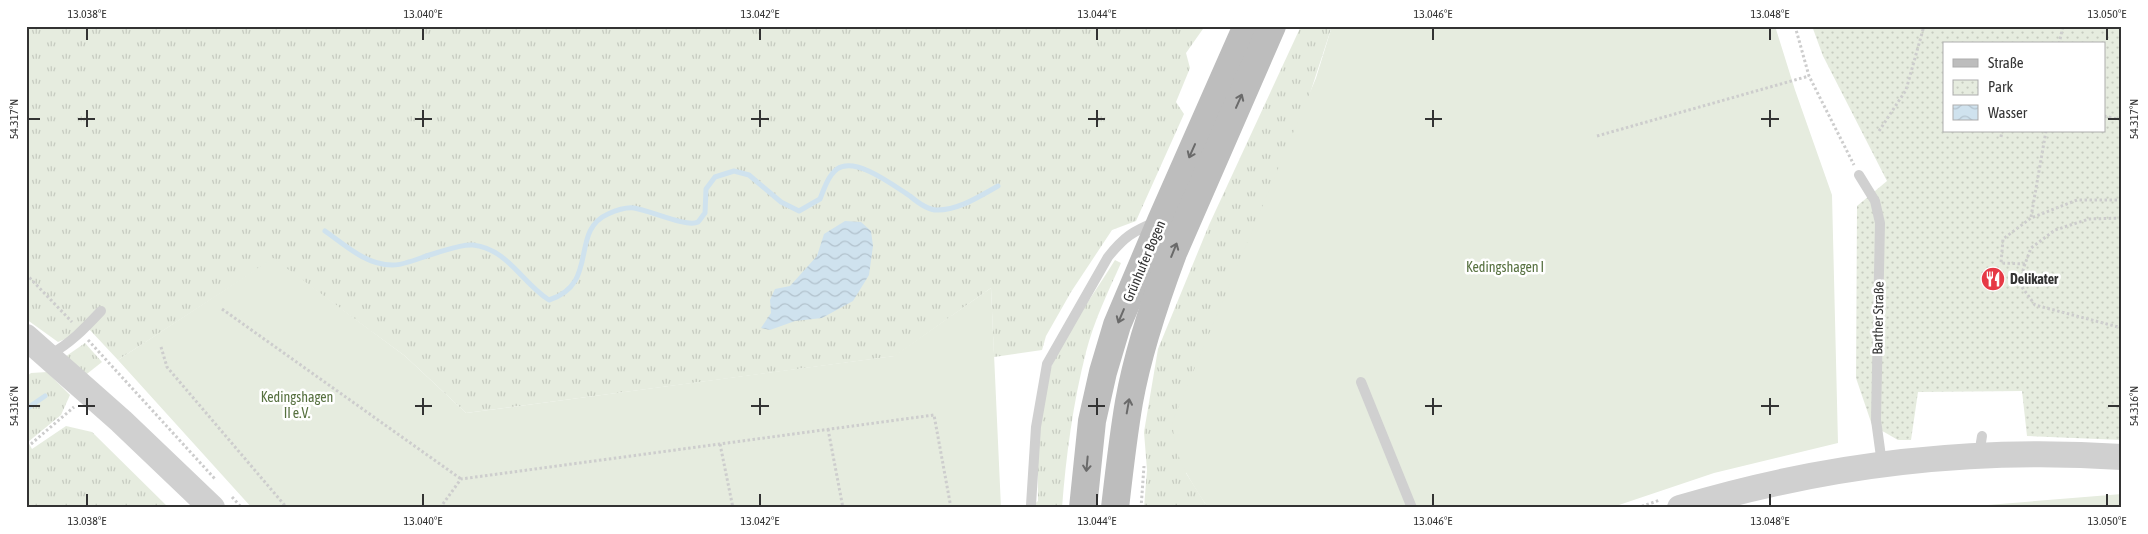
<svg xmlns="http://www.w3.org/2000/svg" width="2148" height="534" viewBox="0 0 2148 534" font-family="'Asap Condensed',sans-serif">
	<defs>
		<pattern id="grass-tufts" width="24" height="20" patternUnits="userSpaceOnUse" patternTransform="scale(1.25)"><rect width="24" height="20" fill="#e6ecdf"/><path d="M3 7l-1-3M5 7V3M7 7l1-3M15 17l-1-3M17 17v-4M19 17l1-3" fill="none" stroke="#c6cbc0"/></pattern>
		<pattern id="park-dots" width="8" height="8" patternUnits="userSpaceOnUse" patternTransform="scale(1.25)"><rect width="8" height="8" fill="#e6ecdf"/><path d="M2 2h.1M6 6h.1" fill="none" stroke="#c6cbc0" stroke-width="1.8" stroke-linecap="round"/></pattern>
		<pattern id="water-waves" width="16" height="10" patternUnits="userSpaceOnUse" patternTransform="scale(1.25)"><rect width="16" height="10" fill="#cfe2ee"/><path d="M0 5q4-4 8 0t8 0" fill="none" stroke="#b2c2cd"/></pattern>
	</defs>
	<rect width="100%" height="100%" fill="#fff"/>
	<g fill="url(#grass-tufts)">
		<polygon points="26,26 1205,26 1186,53 1190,68 1176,102 1184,114 1136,221 1112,230 1071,292 1046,336 1042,350 994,357 991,288 895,356 466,413 405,356 273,259 118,360 89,329 58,342 26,319"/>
		<polygon points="1301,26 1332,26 1186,473 1208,508 1144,508 1147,470 1144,432 1158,349 1209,225"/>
		<path d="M1115,260L1121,263C1108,292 1094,321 1086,352C1073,403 1066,456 1062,508H1030L1038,501C1038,460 1036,419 1047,379C1058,342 1095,293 1115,260Z"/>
		<polygon points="85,343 102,362 83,377 62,359"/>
		<polygon points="47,372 70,395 61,415 28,442 32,449 66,426 92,432 169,508 26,508 26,377 31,373"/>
	</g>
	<path fill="url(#park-dots)" fill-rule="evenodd" d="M1812,26H2122V440L2027,436L2022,391L1918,392L1911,440H1898L1872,425L1856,378L1857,206L1887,181L1823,56ZM1944,44H2104V131H1944Z"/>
	<g fill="#e6ecdf">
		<path d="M1332,26H1775L1795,90L1832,195L1838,443L1714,473L1610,508H1208C1189,478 1172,456 1173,420L1316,78Z"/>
		<polygon points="273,258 405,356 466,413 894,356 991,288 1001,508 252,508 118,360"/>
		<polygon points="2122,494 2122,508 1951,508"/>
	</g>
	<polygon fill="url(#water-waves)" points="845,221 861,222 871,231 873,246 869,275 853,301 822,318 795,321 770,330 761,328 771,313 770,300 775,289 790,286 817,256 824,234"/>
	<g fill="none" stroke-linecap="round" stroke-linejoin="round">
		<g stroke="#cfe2ee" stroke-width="5">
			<path d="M325,231C345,245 366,265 392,265C403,266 424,256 436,253C447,250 461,244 473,245C508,249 522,283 549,300C600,284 569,231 608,214C617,210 625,207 634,208C649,210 687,228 698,222C700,220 703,215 705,213L706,189L715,177L734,171L749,175L781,202L799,211L820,199C824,189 828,176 837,169C856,156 894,186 910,196C917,202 928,210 937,210C959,210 980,196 998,186"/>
			<polyline points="26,409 45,396"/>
		</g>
		<g stroke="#cdcdcd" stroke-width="3" stroke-dasharray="2.5 2.5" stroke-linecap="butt">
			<polyline points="1795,26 1809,76 1854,165"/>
			<polyline points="2059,44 2063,26"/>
			<polyline points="2104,116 2122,120"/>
			<polyline points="1879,131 1906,90 1924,26"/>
			<polyline points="1597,136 1809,76"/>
			<polyline points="2001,137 2002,131"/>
			<polyline points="2122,200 2077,200 2031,218 2003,239 2001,263 2025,264 2031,248 2055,230 2089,219 2122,218"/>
			<polyline points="2031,217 2046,131"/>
			<polyline points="2025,264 2019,283 2035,305 2122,328"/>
			<polyline points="26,274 72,322"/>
			<polyline points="222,309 461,479"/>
			<polyline points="88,340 215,479"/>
			<polyline points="161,347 167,367 287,508"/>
			<polyline points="828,429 843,508"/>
			<polyline points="31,444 74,407"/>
			<polyline points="720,444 733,508"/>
			<polyline points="232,497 242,508"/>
			<polyline points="440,508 461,479 934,415 951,508"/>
			<polyline points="1141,508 1144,466"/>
			<polyline points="1637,508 1660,500"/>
		</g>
		<g stroke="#d0d0d0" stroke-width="10">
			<polyline points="1859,175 1875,201 1880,223 1876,420 1882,464"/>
			<path d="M49,355C70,344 85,328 101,311"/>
			<polyline points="1361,382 1412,508"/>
			<polyline points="1979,455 1982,436"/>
			<path d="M1031,505L1036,427L1047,364L1108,257C1124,237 1133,231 1156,222"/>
		</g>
		<g stroke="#d0d0d0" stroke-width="26">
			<polyline points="26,337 121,421 212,508"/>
			<path d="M1680,508C1823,465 1973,447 2122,457"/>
		</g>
		<g stroke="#bdbdbd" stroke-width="28">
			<polyline points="1083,508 1092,421 1103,372 1117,325 1161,221 1247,26"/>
			<path d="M1115,508C1119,473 1123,437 1129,402C1138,351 1155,301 1173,253L1272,26"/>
		</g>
	</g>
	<defs><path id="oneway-shaft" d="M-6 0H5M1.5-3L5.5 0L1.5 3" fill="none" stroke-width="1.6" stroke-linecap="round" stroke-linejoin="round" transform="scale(1.25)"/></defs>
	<g stroke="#6a6a6a">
		<use href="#oneway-shaft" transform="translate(1239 101) rotate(-66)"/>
		<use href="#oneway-shaft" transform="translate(1192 151) rotate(114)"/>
		<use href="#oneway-shaft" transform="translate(1174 250) rotate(-68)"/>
		<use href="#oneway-shaft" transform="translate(1121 316) rotate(113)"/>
		<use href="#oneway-shaft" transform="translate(1128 406) rotate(-80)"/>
		<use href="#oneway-shaft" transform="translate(1087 464) rotate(95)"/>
	</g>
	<path fill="none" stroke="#333" stroke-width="2" d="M87,28V40M423,28V40M760,28V40M1097,28V40M1433,28V40M1770,28V40M2107,28V40M87,110V127M423,110V127M760,110V127M1097,110V127M1433,110V127M1770,110V127M28,119H40M78,119H95M415,119H432M751,119H769M1088,119H1105M1425,119H1442M1761,119H1779M2108,119H2120M87,398V415M423,398V415M760,398V415M1097,398V415M1433,398V415M1770,398V415M28,406H40M78,406H95M415,406H432M751,406H769M1088,406H1105M1425,406H1442M1761,406H1779M2108,406H2120M87,494V506M423,494V506M760,494V506M1097,494V506M1433,494V506M1770,494V506M2107,494V506"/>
	<defs>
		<g id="restaurant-disc" transform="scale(1.25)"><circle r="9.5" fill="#e63946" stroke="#fff"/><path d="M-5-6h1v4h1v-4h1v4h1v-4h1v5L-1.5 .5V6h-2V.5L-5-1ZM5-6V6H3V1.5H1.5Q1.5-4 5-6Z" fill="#fff"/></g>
	</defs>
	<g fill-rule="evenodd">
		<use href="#restaurant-disc" x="1993" y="279"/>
	</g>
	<g text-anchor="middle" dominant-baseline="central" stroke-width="5" stroke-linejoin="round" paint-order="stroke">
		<g font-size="14" fill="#333" stroke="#fff">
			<text transform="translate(1144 261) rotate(-67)">Grünhufer Bogen</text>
			<text transform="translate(1878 318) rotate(-89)">Barther Straße</text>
		</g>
		<g font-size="14" fill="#56703f" stroke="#fff">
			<text x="1505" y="267">Kedingshagen I</text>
			<text x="297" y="397">Kedingshagen<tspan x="297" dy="16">II e.V.</tspan></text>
		</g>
		<g font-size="14" font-weight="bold" fill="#333" stroke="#fff" text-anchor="start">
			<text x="2010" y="279">Delikater</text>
		</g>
	</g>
	<rect width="2148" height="534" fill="none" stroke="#ffffff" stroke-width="55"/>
	<rect x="1943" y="42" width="162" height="90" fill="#ffffff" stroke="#adadad"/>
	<rect x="1953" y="59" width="25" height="8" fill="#bdbdbd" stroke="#adadad"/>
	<text x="1988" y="68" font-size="15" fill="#333333">Straße</text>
	<rect x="1953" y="80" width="25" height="15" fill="url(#park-dots)" stroke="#adadad"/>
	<text x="1988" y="92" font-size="15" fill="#333333">Park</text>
	<rect x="1953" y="105" width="25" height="15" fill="url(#water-waves)" stroke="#adadad"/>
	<text x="1988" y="118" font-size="15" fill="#333333">Wasser</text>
	<rect x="28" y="28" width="2092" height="478" fill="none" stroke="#333" stroke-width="2"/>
	<g font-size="12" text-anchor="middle" fill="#333">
		<text x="87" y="18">13.038°E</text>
		<text x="423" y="18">13.040°E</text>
		<text x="760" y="18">13.042°E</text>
		<text x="1097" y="18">13.044°E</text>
		<text x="1433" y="18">13.046°E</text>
		<text x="1770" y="18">13.048°E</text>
		<text x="2107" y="18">13.050°E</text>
		<text transform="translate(14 119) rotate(-90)" y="4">54.317°N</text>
		<text transform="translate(2134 119) rotate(-90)" y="4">54.317°N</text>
		<text transform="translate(14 406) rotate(-90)" y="4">54.316°N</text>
		<text transform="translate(2134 406) rotate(-90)" y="4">54.316°N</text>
		<text x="87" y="525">13.038°E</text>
		<text x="423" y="525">13.040°E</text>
		<text x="760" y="525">13.042°E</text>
		<text x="1097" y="525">13.044°E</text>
		<text x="1433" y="525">13.046°E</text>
		<text x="1770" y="525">13.048°E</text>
		<text x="2107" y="525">13.050°E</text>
	</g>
</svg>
